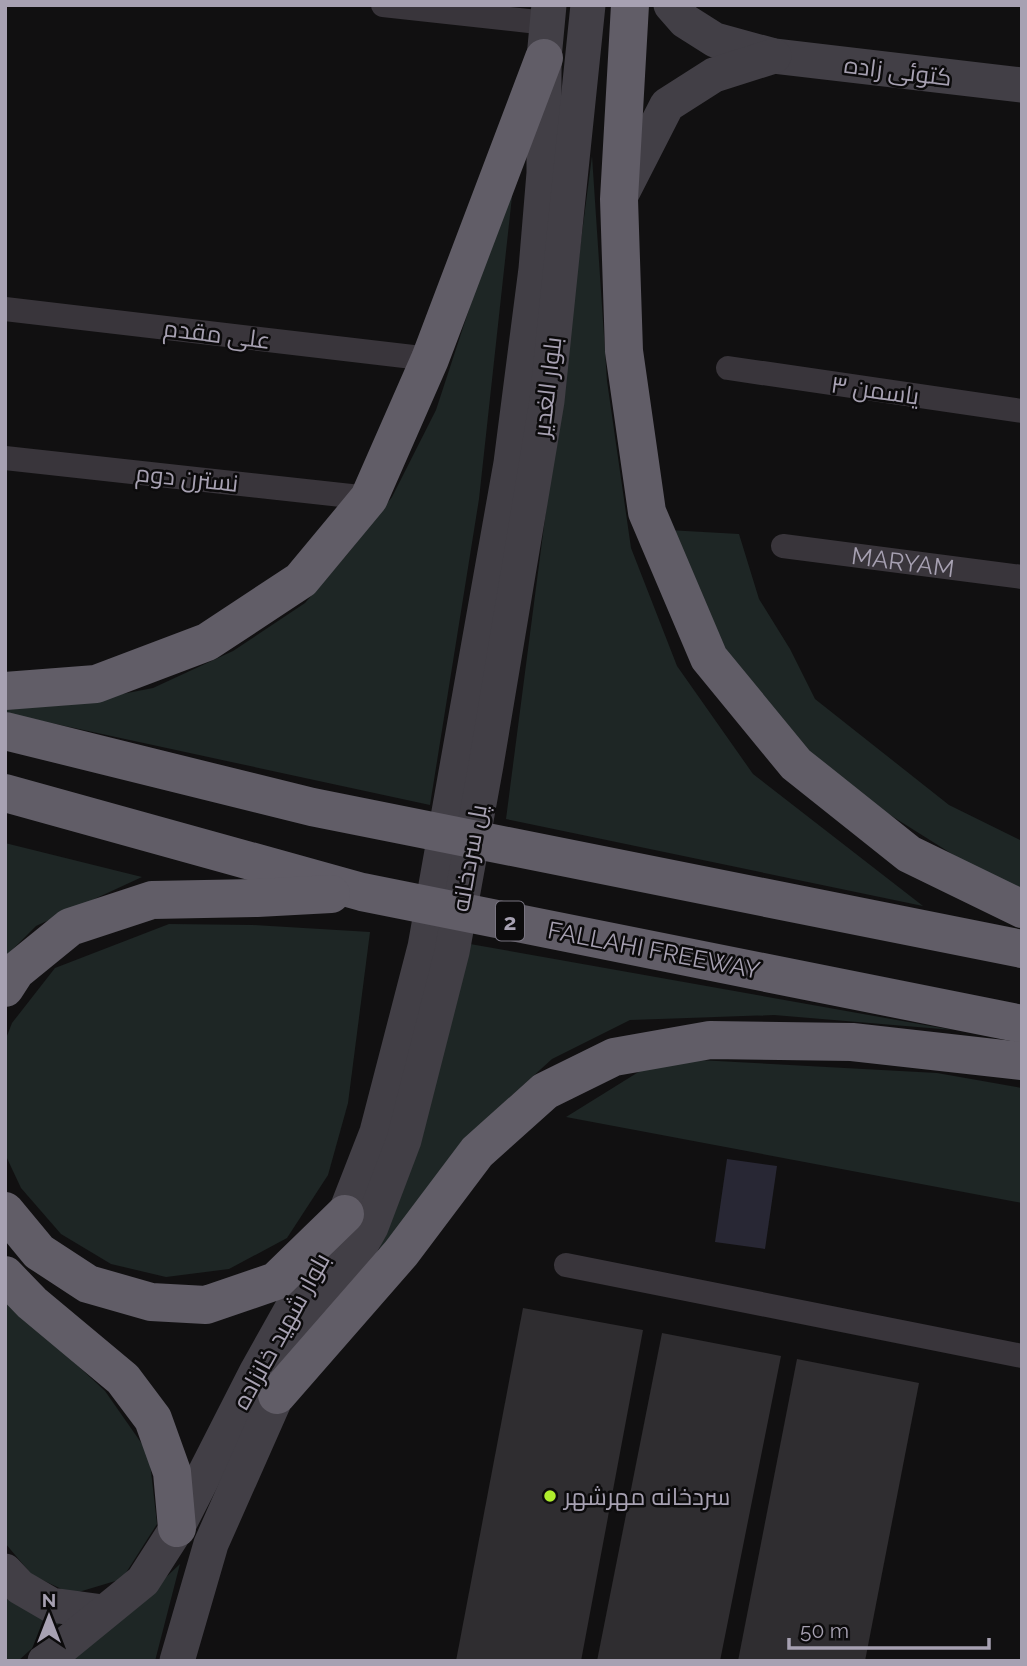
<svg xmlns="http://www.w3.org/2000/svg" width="1027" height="1666" viewBox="0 0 1027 1666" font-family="Raleway,Cairo,sans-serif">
	<rect width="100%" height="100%" fill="#111011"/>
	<g fill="#1e2625">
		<polygon points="592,156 607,381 631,548 677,666 753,774 923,906 506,819"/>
		<polygon points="515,169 479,499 430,805 5,713 5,709 66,705 153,688 233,651 305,603 349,552 392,497 436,410"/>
		<polygon points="668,530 739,534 759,599 790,649 815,699 949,805 1022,841 1022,891 960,859 871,803 798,745 736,673"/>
		<polygon points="5,843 142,877 36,926 5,957"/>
		<polygon points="169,924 253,925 370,932 348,1103 328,1175 287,1238 229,1269 166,1277 111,1264 61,1234 21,1188 5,1154 5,1041 12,1023 55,968"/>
		<polygon points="470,944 953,1030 774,1015 630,1020 552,1059 462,1141 376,1260"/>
		<polygon points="661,1058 937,1073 1022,1088 1022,1203 566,1117"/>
		<polygon points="5,1298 105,1391 149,1454 157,1524 122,1579 72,1594 32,1575 5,1543"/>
		<polygon points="180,1564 155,1661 70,1661 123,1618"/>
		<polygon points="5,1591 62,1621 18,1661 5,1661"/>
	</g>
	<polygon fill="#282734" points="727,1159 777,1166 765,1249 715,1242"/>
	<g fill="#2f2d30">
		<polygon points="523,1308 643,1330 581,1661 456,1661"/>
		<polygon points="662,1333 781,1356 720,1661 597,1661"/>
		<polygon points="797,1359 919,1383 865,1661 738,1661"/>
	</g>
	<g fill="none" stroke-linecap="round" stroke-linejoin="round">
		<g stroke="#39353b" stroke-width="24">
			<polyline points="383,5 547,23"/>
			<polyline points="5,309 430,359"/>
			<polyline points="728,368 1022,411"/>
			<polyline points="5,458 369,498"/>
			<path id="s1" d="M783,546L1022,577"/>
			<polyline points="566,1265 1022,1356"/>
		</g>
		<g stroke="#423f46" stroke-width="35">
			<polyline points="671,5 685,21 715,40 774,56 1022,85"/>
			<polyline points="619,199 667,105 714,75 774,56"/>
			<polyline points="5,1571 20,1587 51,1605 103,1612"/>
			<polyline points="45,1661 143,1581 177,1528 257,1371 345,1214 377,1132 425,947 511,463 536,269 544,173 544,58 549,5"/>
			<polyline points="177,1661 211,1544 277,1395 371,1227 404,1140 452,952 486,765 547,401 588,5"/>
		</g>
		<g stroke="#615d67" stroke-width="38">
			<polyline points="630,5 619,199 624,351 647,512 709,658 796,764 909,854 1022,909"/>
			<polyline points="5,691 96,684 207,642 301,580 369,498 430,359 544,58"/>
			<polyline points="5,731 312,807 1022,949"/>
			<polyline points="5,793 362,892 1022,1024"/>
			<polyline points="5,988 16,971 70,927 152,900 257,898 331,894"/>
			<polyline points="5,1211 39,1252 88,1284 151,1302 206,1305 276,1281 345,1214"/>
			<polyline points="5,1275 32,1303 123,1379 153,1419 172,1472 177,1528"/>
			<polyline points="277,1395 401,1253 477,1152 545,1091 614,1057 710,1040 852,1042 1022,1061"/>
		</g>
	</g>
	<circle fill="#afed2c" stroke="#0c0b0c" stroke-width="2.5" cx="550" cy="1496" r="7"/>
	<g text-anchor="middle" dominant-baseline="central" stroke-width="5" stroke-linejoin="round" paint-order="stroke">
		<rect fill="#0c0b0c" stroke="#787480" stroke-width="2" x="496" y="901.5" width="28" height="39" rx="5"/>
		<g font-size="23" font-weight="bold" fill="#a7a1b2">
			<text x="510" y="921">2</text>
		</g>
		<g font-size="24" fill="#a7a1b2" stroke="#0c0b0c">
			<text transform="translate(898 71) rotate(7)">کتوئی زاده</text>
			<text transform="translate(217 334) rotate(7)">علی مقدم</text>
			<text transform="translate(547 387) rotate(-83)">بلوار الغدیر</text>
			<text transform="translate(875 390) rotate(8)">یاسمن ۳</text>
			<text transform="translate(187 478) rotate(6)">نسترن دوم</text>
			<text stroke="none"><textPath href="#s1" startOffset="121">MARYAM</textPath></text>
			<text transform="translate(469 858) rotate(-80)">پل سردخانه</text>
			<text transform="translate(654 950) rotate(11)">FALLAHI FREEWAY</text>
			<text transform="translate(281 1331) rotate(-61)">بلوار شهید خانزاده</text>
		</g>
		<g font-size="24" fill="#a7a1b2" stroke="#0c0b0c" text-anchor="start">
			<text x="564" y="1496">سردخانه مهرشهر</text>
		</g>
	</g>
	<rect width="1027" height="1666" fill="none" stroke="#a7a1b2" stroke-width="14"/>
	<g transform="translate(49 1617)" stroke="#0c0b0c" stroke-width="5" paint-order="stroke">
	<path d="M0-5L12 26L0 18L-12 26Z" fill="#a7a1b2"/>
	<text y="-10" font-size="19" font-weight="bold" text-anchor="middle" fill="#a7a1b2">N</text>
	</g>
	<path d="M789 1638v10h200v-10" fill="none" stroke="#a7a1b2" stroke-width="3.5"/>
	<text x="800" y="1638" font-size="21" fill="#a7a1b2" stroke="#0c0b0c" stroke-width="5" paint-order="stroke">50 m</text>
</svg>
